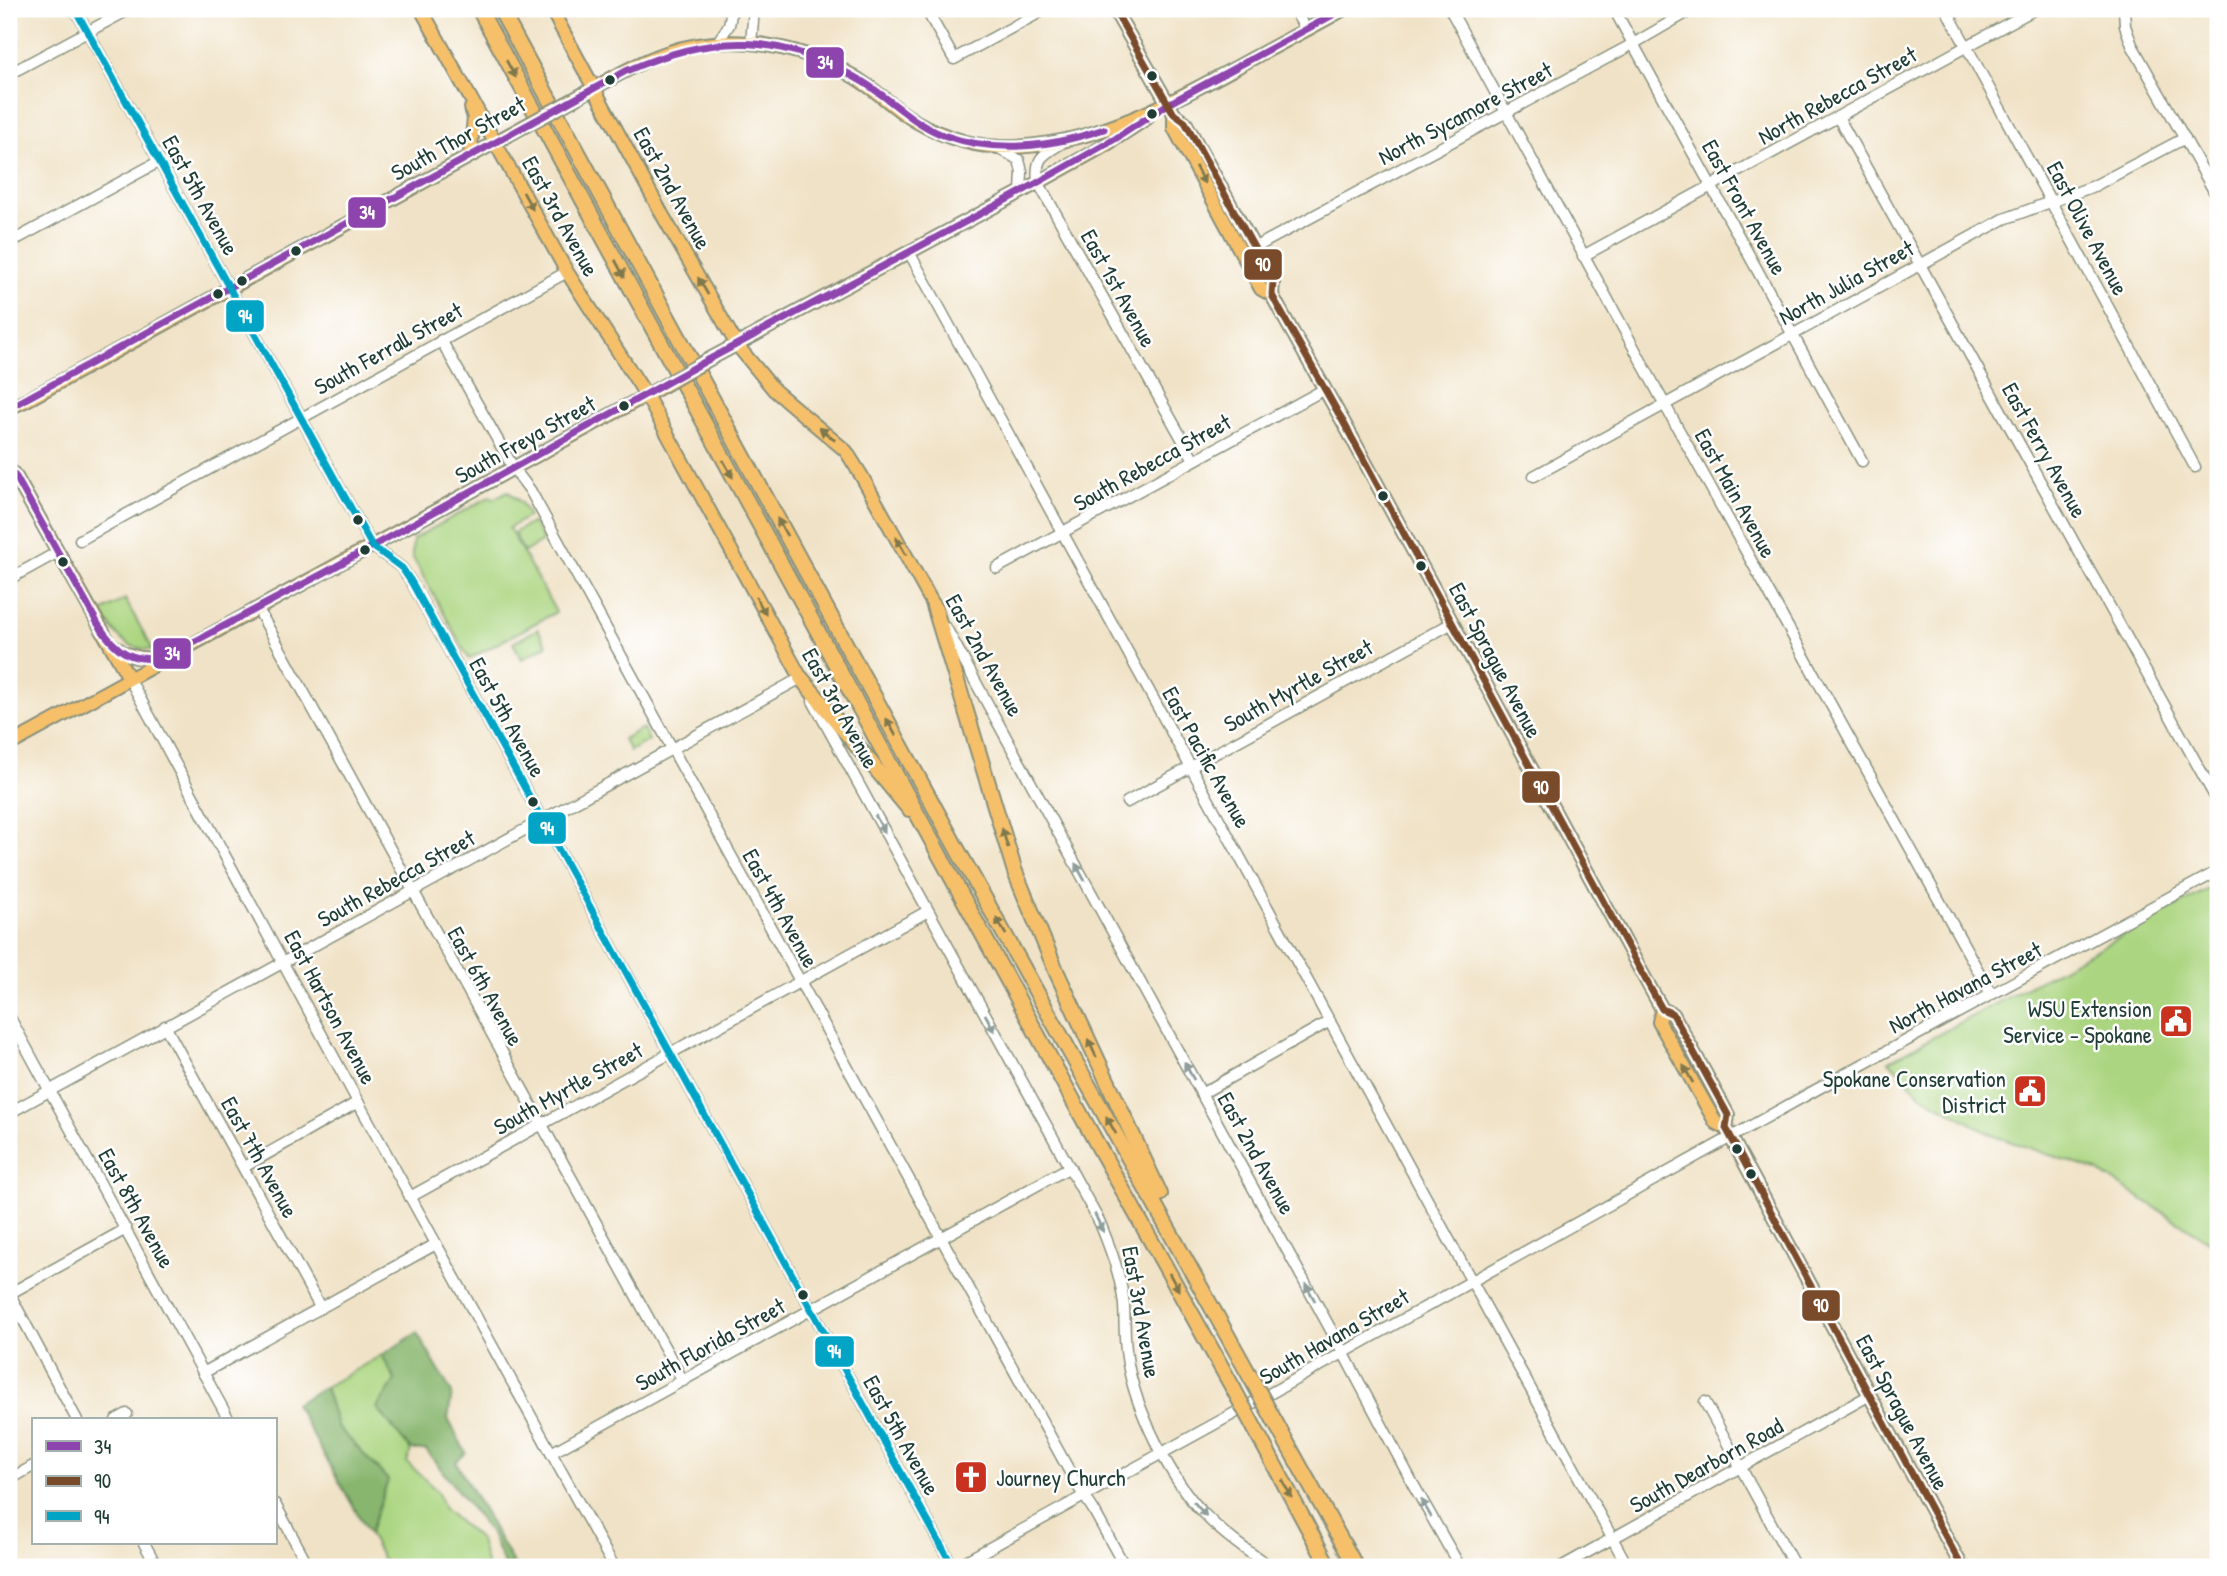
<svg xmlns="http://www.w3.org/2000/svg" width="2227" height="1576" viewBox="0 0 2227 1576" font-family="'Patrick Hand',sans-serif">
	<rect width="100%" height="100%" fill="#fff"/>
	<filter id="ink" filterUnits="userSpaceOnUse"><feTurbulence type="fractalNoise" baseFrequency=".0143" numOctaves="2"/><feDisplacementMap in="SourceGraphic" scale="14" xChannelSelector="R" yChannelSelector="G"/><feConvolveMatrix kernelMatrix="1 2 1 2 8 2 1 2 1" color-interpolation-filters="sRGB"/></filter>
	<filter id="wash" filterUnits="userSpaceOnUse"><feTurbulence type="fractalNoise" baseFrequency=".00686" numOctaves="4" result="noise"/><feDisplacementMap in="SourceGraphic" scale="28" xChannelSelector="R" yChannelSelector="G"/><feGaussianBlur stdDeviation="1.57" result="paint"/><feColorMatrix in="noise" values="0 0 0 0 0 0 0 0 0 0 0 0 0 0 0 0 0 1.4 0 .05"/><feComposite in="paint" operator="in"/></filter>
	<g filter="url(#wash)">
		<rect width="100%" height="100%" fill="#f0e2c6"/>
		<g fill="#abd580" stroke="#65895a" stroke-width="2">
			<polygon points="508,491 521,503 529,516 509,528 556,612 469,659 412,556 413,539 491,496 493,499"/>
			<polygon points="533,522 543,541 524,552 514,533"/>
			<path d="M125,599L153,650C125,650 114,634 102,612Z"/>
			<polygon points="538,629 547,645 522,659 513,643"/>
			<polygon points="643,728 649,740 630,751 623,739"/>
			<polygon points="2218,884 2218,1247 2097,1171 1994,1136 1921,1095 1889,1061"/>
			<polygon points="382,1355 396,1380 377,1408 411,1450 407,1462 437,1491 444,1509 480,1540 487,1567 387,1567 369,1534 388,1480 337,1426 325,1387"/>
		</g>
		<g fill="#88b66e" stroke="#547a51" stroke-width="2">
			<polygon points="417,1333 452,1393 448,1419 466,1453 456,1462 515,1567 505,1567 491,1534 426,1450 411,1450 377,1408 395,1380 382,1355"/>
			<polygon points="325,1387 337,1426 388,1480 369,1534 295,1404"/>
		</g>
	</g>
	<g filter="url(#ink)">
		<g fill="none" stroke-linecap="round" stroke-linejoin="round">
			<g stroke="#88907d" stroke-width="13">
				<g id="minor">
					<polyline points="75,9 372,546 402,568 412,583 953,1567"/>
					<polyline points="926,9 954,59 1046,9"/>
					<polyline points="1294,9 1306,30"/>
					<polyline points="1450,9 1665,405 1991,994"/>
					<polyline points="1614,9 1862,461"/>
					<polyline points="1946,9 2195,467"/>
					<polyline points="2124,9 2125,26 2132,45 2218,198"/>
					<polyline points="717,43 729,25 732,9"/>
					<polyline points="751,43 754,9"/>
					<polyline points="9,74 130,9"/>
					<polyline points="1838,117 2218,802"/>
					<path d="M1062,143C1043,155 1035,157 1038,182L1194,460"/>
					<polyline points="997,147 1019,160 1022,172 1021,192"/>
					<polyline points="9,243 160,161"/>
					<polyline points="1254,248 1633,44 1693,9"/>
					<polyline points="909,252 1628,1567"/>
					<polyline points="1583,256 2035,9"/>
					<polyline points="441,340 514,469 530,490 1077,1485 1093,1509 1125,1567"/>
					<polyline points="1534,476 2004,219 2094,186 2185,138"/>
					<polyline points="80,540 567,272"/>
					<polyline points="997,568 1325,389"/>
					<polyline points="9,579 58,552"/>
					<polyline points="258,609 683,1381"/>
					<polyline points="946,628 1343,1352 1413,1484 1460,1567"/>
					<polyline points="129,678 358,1102 614,1567"/>
					<path d="M813,701L1100,1223C1111,1250 1121,1276 1124,1305C1125,1323 1124,1341 1127,1358C1134,1407 1170,1479 1204,1514C1224,1535 1247,1551 1271,1567"/>
					<polyline points="1127,802 1452,623"/>
					<polyline points="9,1016 229,1420"/>
					<polyline points="165,1026 320,1307"/>
					<polyline points="1201,1094 1330,1021"/>
					<polyline points="9,1113 801,678 803,681"/>
					<polyline points="244,1167 358,1102"/>
					<polyline points="410,1197 928,911"/>
					<polyline points="9,1293 77,1420"/>
					<polyline points="9,1294 126,1229"/>
					<polyline points="203,1373 436,1244"/>
					<polyline points="1705,1402 1795,1567"/>
					<polyline points="116,1420 127,1414"/>
					<polyline points="551,1453 1070,1167"/>
					<polyline points="9,1480 33,1466"/>
					<polyline points="275,1504 309,1567"/>
					<polyline points="144,1543 157,1567"/>
					<polyline points="955,1567 1262,1398 1812,1092 2218,871"/>
					<polyline points="1561,1567 1870,1395"/>
				</g>
			</g>
			<g stroke="#88907d" stroke-width="16">
				<g id="major">
					<polyline points="421,9 567,272 646,395 801,678"/>
					<polyline points="551,9 663,216 737,345 774,390 846,451 861,475 934,606"/>
					<polyline points="1114,9 1174,114 1185,122 1273,282 1272,295 1280,310 1345,425 1648,984 1662,1009 1673,1014 1728,1115 1726,1128 1962,1567"/>
					<path d="M567,103C599,86 631,65 666,53C732,30 812,46 868,86C881,95 893,106 906,115C932,133 968,146 1000,147C1086,149 1164,106 1237,67C1273,47 1309,29 1344,9"/>
					<polyline points="1174,114 1174,128 1261,289 1272,295"/>
					<polyline points="470,155 474,118 471,108"/>
					<polyline points="706,361 1021,192 1104,146 1147,118"/>
					<polyline points="9,408 25,401 523,127"/>
					<polyline points="9,469 16,477 129,678"/>
					<path d="M114,646C128,658 144,660 162,658"/>
					<polyline points="9,745 663,386"/>
					<polyline points="1662,1009 1659,1022 1716,1123 1726,1128"/>
				</g>
			</g>
			<g stroke="#88907d" stroke-width="18">
				<g id="highway">
					<polyline points="479,9 1086,1124 1233,1388"/>
					<polyline points="500,9 956,847 1251,1378"/>
					<polyline points="934,606 1015,872 1057,973 1160,1194"/>
					<polyline points="801,678 909,809"/>
					<polyline points="1274,1420 1356,1567"/>
					<polyline points="1255,1429 1329,1567"/>
				</g>
			</g>
			<use href="#minor" stroke="#fff" stroke-width="10"/>
			<use href="#major" stroke="#f6c06b" stroke-width="12"/>
			<use href="#highway" stroke="#f6c06b" stroke-width="14"/>
			<g stroke="#88907d" stroke-width="16" stroke-linecap="butt">
				<g id="major-bridge">
					<polyline points="523,127 567,103"/>
					<polyline points="663,386 706,361"/>
				</g>
			</g>
			<g stroke="#88907d" stroke-width="18" stroke-linecap="butt">
				<g id="highway-bridge">
					<polyline points="1251,1378 1274,1420"/>
					<polyline points="1233,1388 1255,1429"/>
				</g>
			</g>
			<use href="#major-bridge" stroke="#f6c06b" stroke-width="12"/>
			<use href="#highway-bridge" stroke="#f6c06b" stroke-width="14"/>
			<g stroke="#fff" stroke-width="12">
				<g id="bus-1">
					<path d="M9,408L626,71C712,33 781,32 863,82C891,99 912,123 943,135C996,154 1052,147 1104,129"/>
					<path d="M9,469L16,477L98,624C116,653 135,665 169,655L324,573L706,361L1021,192L1115,139L1168,104L1344,9"/>
				</g>
			</g>
			<g stroke="#fff" stroke-width="12">
				<polyline id="bus-2" points="1114,9 1174,114 1185,122 1273,282 1272,295 1280,310 1345,425 1648,984 1662,1009 1673,1014 1728,1115 1726,1128 1962,1567"/>
			</g>
			<g stroke="#fff" stroke-width="12">
				<polyline id="bus-3" points="75,9 372,546 402,568 412,583 953,1567"/>
			</g>
			<use href="#bus-1" stroke="#8e44ad" stroke-width="7"/>
			<use href="#bus-2" stroke="#7a4b2a" stroke-width="7"/>
			<use href="#bus-3" stroke="#02a4c6" stroke-width="7"/>
		</g>
		<defs><path id="oneway-solid" d="M-6-.8H1V-3.2L6.5 0L1 3.2V.8H-6Z" transform="scale(1.75)"/></defs>
		<g fill="#80784d">
			<use href="#oneway-solid" transform="translate(511 69) rotate(61)"/>
			<use href="#oneway-solid" transform="translate(1200 175) rotate(62)"/>
			<use href="#oneway-solid" transform="translate(528 201) rotate(61)"/>
			<use href="#oneway-solid" transform="translate(620 269) rotate(62)"/>
			<use href="#oneway-solid" transform="translate(703 286) rotate(-120)"/>
			<use href="#oneway-solid" transform="translate(827 434) rotate(-141)"/>
			<use href="#oneway-solid" transform="translate(728 469) rotate(61)"/>
			<use href="#oneway-solid" transform="translate(782 527) rotate(-119)"/>
			<use href="#oneway-solid" transform="translate(901 546) rotate(-119)"/>
			<use href="#oneway-solid" transform="translate(761 606) rotate(61)"/>
			<use href="#oneway-solid" transform="translate(891 727) rotate(-119)"/>
			<use href="#oneway-solid" transform="translate(1005 838) rotate(-107)"/>
			<use href="#oneway-solid" transform="translate(1001 926) rotate(-119)"/>
			<use href="#oneway-solid" transform="translate(1092 1048) rotate(-115)"/>
			<use href="#oneway-solid" transform="translate(1688 1074) rotate(-119)"/>
			<use href="#oneway-solid" transform="translate(1111 1125) rotate(-119)"/>
			<use href="#oneway-solid" transform="translate(1174 1282) rotate(61)"/>
			<use href="#oneway-solid" transform="translate(1287 1489) rotate(62)"/>
		</g>
		<g fill="#8f9e9a">
			<use href="#oneway-solid" transform="translate(880 824) rotate(61)"/>
			<use href="#oneway-solid" transform="translate(1080 872) rotate(-119)"/>
			<use href="#oneway-solid" transform="translate(990 1023) rotate(61)"/>
			<use href="#oneway-solid" transform="translate(1189 1071) rotate(-119)"/>
			<use href="#oneway-solid" transform="translate(1099 1223) rotate(65)"/>
			<use href="#oneway-solid" transform="translate(1310 1292) rotate(-119)"/>
			<use href="#oneway-solid" transform="translate(1426 1508) rotate(-120)"/>
			<use href="#oneway-solid" transform="translate(1200 1509) rotate(49)"/>
		</g>
	</g>
	<defs>
		<g id="civic-square" transform="scale(1.75)"><rect x="-9" y="-9" width="18" height="18" rx="4" fill="#c8321e" stroke="#fff"/><path d="M-.6-6.5H3V-4.5H.6V-3L4-1V1h2V6H-6V1h2V-1L-.6-3ZM-1.2 2.5V6h2.4V2.5Z" fill="#fff"/></g>
		<g id="church-square" transform="scale(1.75)"><rect x="-9" y="-9" width="18" height="18" rx="4" fill="#c8321e" stroke="#fff"/><path d="M-1.2-6h2.4v3.5h3.3v2.4h-3.3V6h-2.4V-.1h-3.3v-2.4h3.3Z" fill="#fff"/></g>
	</defs>
	<g fill-rule="evenodd">
		<use href="#civic-square" x="2176" y="1021"/>
		<use href="#civic-square" x="2030" y="1091"/>
		<use href="#church-square" x="971" y="1477"/>
	</g>
	<g fill="#1f3d34" stroke="#fff" stroke-width="2.5">
		<circle cx="1152" cy="76" r="6"/>
		<circle cx="610" cy="80" r="6"/>
		<circle cx="1152" cy="114" r="6"/>
		<circle cx="296" cy="251" r="6"/>
		<circle cx="242" cy="281" r="6"/>
		<circle cx="218" cy="294" r="6"/>
		<circle cx="624" cy="406" r="6"/>
		<circle cx="1383" cy="496" r="6"/>
		<circle cx="358" cy="520" r="6"/>
		<circle cx="365" cy="550" r="6"/>
		<circle cx="63" cy="562" r="6"/>
		<circle cx="1421" cy="566" r="6"/>
		<circle cx="533" cy="802" r="6"/>
		<circle cx="1737" cy="1149" r="6"/>
		<circle cx="1751" cy="1174" r="6"/>
		<circle cx="803" cy="1295" r="6"/>
	</g>
	<g text-anchor="middle" dominant-baseline="central" stroke-width="5" stroke-linejoin="round" paint-order="stroke">
		<g font-size="23" fill="#1f3d34" stroke="#fff">
			<text transform="translate(1837 95) rotate(-29)">North Rebecca Street</text>
			<text transform="translate(1465 113) rotate(-28)">North Sycamore Street</text>
			<text transform="translate(458 138) rotate(-29)">South Thor Street</text>
			<text transform="translate(673 188) rotate(61)">East 2nd Avenue</text>
			<text transform="translate(201 195) rotate(61)">East 5th Avenue</text>
			<text transform="translate(1745 207) rotate(61)">East Front Avenue</text>
			<text transform="translate(561 216) rotate(61)">East 3rd Avenue</text>
			<text transform="translate(2088 228) rotate(62)">East Olive Avenue</text>
			<text transform="translate(1846 282) rotate(-29)">North Julia Street</text>
			<text transform="translate(1119 288) rotate(61)">East 1st Avenue</text>
			<text transform="translate(388 348) rotate(-29)">South Ferrall Street</text>
			<text transform="translate(525 439) rotate(-29)">South Freya Street</text>
			<text transform="translate(2045 450) rotate(61)">East Ferry Avenue</text>
			<text transform="translate(1152 462) rotate(-29)">South Rebecca Street</text>
			<text transform="translate(1736 493) rotate(61)">East Main Avenue</text>
			<text transform="translate(985 655) rotate(61)">East 2nd Avenue</text>
			<text transform="translate(1496 660) rotate(62)">East Sprague Avenue</text>
			<text transform="translate(1298 685) rotate(-29)">South Myrtle Street</text>
			<text transform="translate(841 708) rotate(61)">East 3rd Avenue</text>
			<text transform="translate(508 717) rotate(61)">East 5th Avenue</text>
			<text transform="translate(1207 757) rotate(61)">East Pacific Avenue</text>
			<text transform="translate(396 878) rotate(-29)">South Rebecca Street</text>
			<text transform="translate(781 908) rotate(61)">East 4th Avenue</text>
			<text transform="translate(486 986) rotate(61)">East 6th Avenue</text>
			<text transform="translate(1965 987) rotate(-28)">North Havana Street</text>
			<text transform="translate(331 1007) rotate(62)">East Hartson Avenue</text>
			<text transform="translate(568 1088) rotate(-29)">South Myrtle Street</text>
			<text transform="translate(1257 1153) rotate(61)">East 2nd Avenue</text>
			<text transform="translate(260 1157) rotate(61)">East 7th Avenue</text>
			<text transform="translate(137 1208) rotate(61)">East 8th Avenue</text>
			<text transform="translate(1142 1312) rotate(80)">East 3rd Avenue</text>
			<text transform="translate(1334 1336) rotate(-30)">South Havana Street</text>
			<text transform="translate(710 1344) rotate(-29)">South Florida Street</text>
			<text transform="translate(1903 1412) rotate(62)">East Sprague Avenue</text>
			<text transform="translate(902 1435) rotate(61)">East 5th Avenue</text>
			<text transform="translate(1706 1465) rotate(-29)">South Dearborn Road</text>
		</g>
		<g font-size="23" fill="#1f3d34" stroke="#fff" text-anchor="end">
			<text x="2152" y="1008">WSU Extension<tspan x="2152" dy="26">Service - Spokane</tspan></text>
			<text x="2006" y="1078">Spokane Conservation<tspan x="2006" dy="26">District</tspan></text>
			<text x="996" y="1477" text-anchor="start">Journey Church</text>
		</g>
	</g>
	<g stroke="#fff" stroke-width="2.5">
		<rect x="805" y="46" width="40" height="33" rx="7" fill="#8e44ad"/>
		<rect x="347" y="196" width="40" height="33" rx="7" fill="#8e44ad"/>
		<rect x="1243" y="248" width="40" height="33" rx="7" fill="#7a4b2a"/>
		<rect x="225" y="299" width="40" height="34" rx="7" fill="#02a4c6"/>
		<rect x="152" y="637" width="40" height="33" rx="7" fill="#8e44ad"/>
		<rect x="1521" y="770" width="40" height="34" rx="7" fill="#7a4b2a"/>
		<rect x="527" y="811" width="40" height="34" rx="7" fill="#02a4c6"/>
		<rect x="1801" y="1289" width="40" height="33" rx="7" fill="#7a4b2a"/>
		<rect x="814" y="1335" width="41" height="33" rx="7" fill="#02a4c6"/>
	</g>
	<g font-size="19" text-anchor="middle" font-weight="bold" fill="#fff">
		<text x="825" y="69">34</text>
		<text x="367" y="219">34</text>
		<text x="1263" y="271">90</text>
		<text x="245" y="323">94</text>
		<text x="172" y="660">34</text>
		<text x="1541" y="794">90</text>
		<text x="547" y="835">94</text>
		<text x="1821" y="1312">90</text>
		<text x="834" y="1358">94</text>
	</g>
	<rect width="2227" height="1576" fill="none" stroke="#fff" stroke-width="35"/>
	<rect x="32" y="1418" width="245" height="126" fill="#ffffff" stroke="#a5b1ae" stroke-width="2"/>
	<rect x="46" y="1441" width="35" height="10" fill="#8e44ad" stroke="#a5b1ae" stroke-width="2"/>
	<text x="94" y="1454" font-size="21" fill="#1f3d34">34</text>
	<rect x="46" y="1476" width="35" height="10" fill="#7a4b2a" stroke="#a5b1ae" stroke-width="2"/>
	<text x="94" y="1488" font-size="21" fill="#1f3d34">90</text>
	<rect x="46" y="1511" width="35" height="10" fill="#02a4c6" stroke="#a5b1ae" stroke-width="2"/>
	<text x="94" y="1524" font-size="21" fill="#1f3d34">94</text>
</svg>
